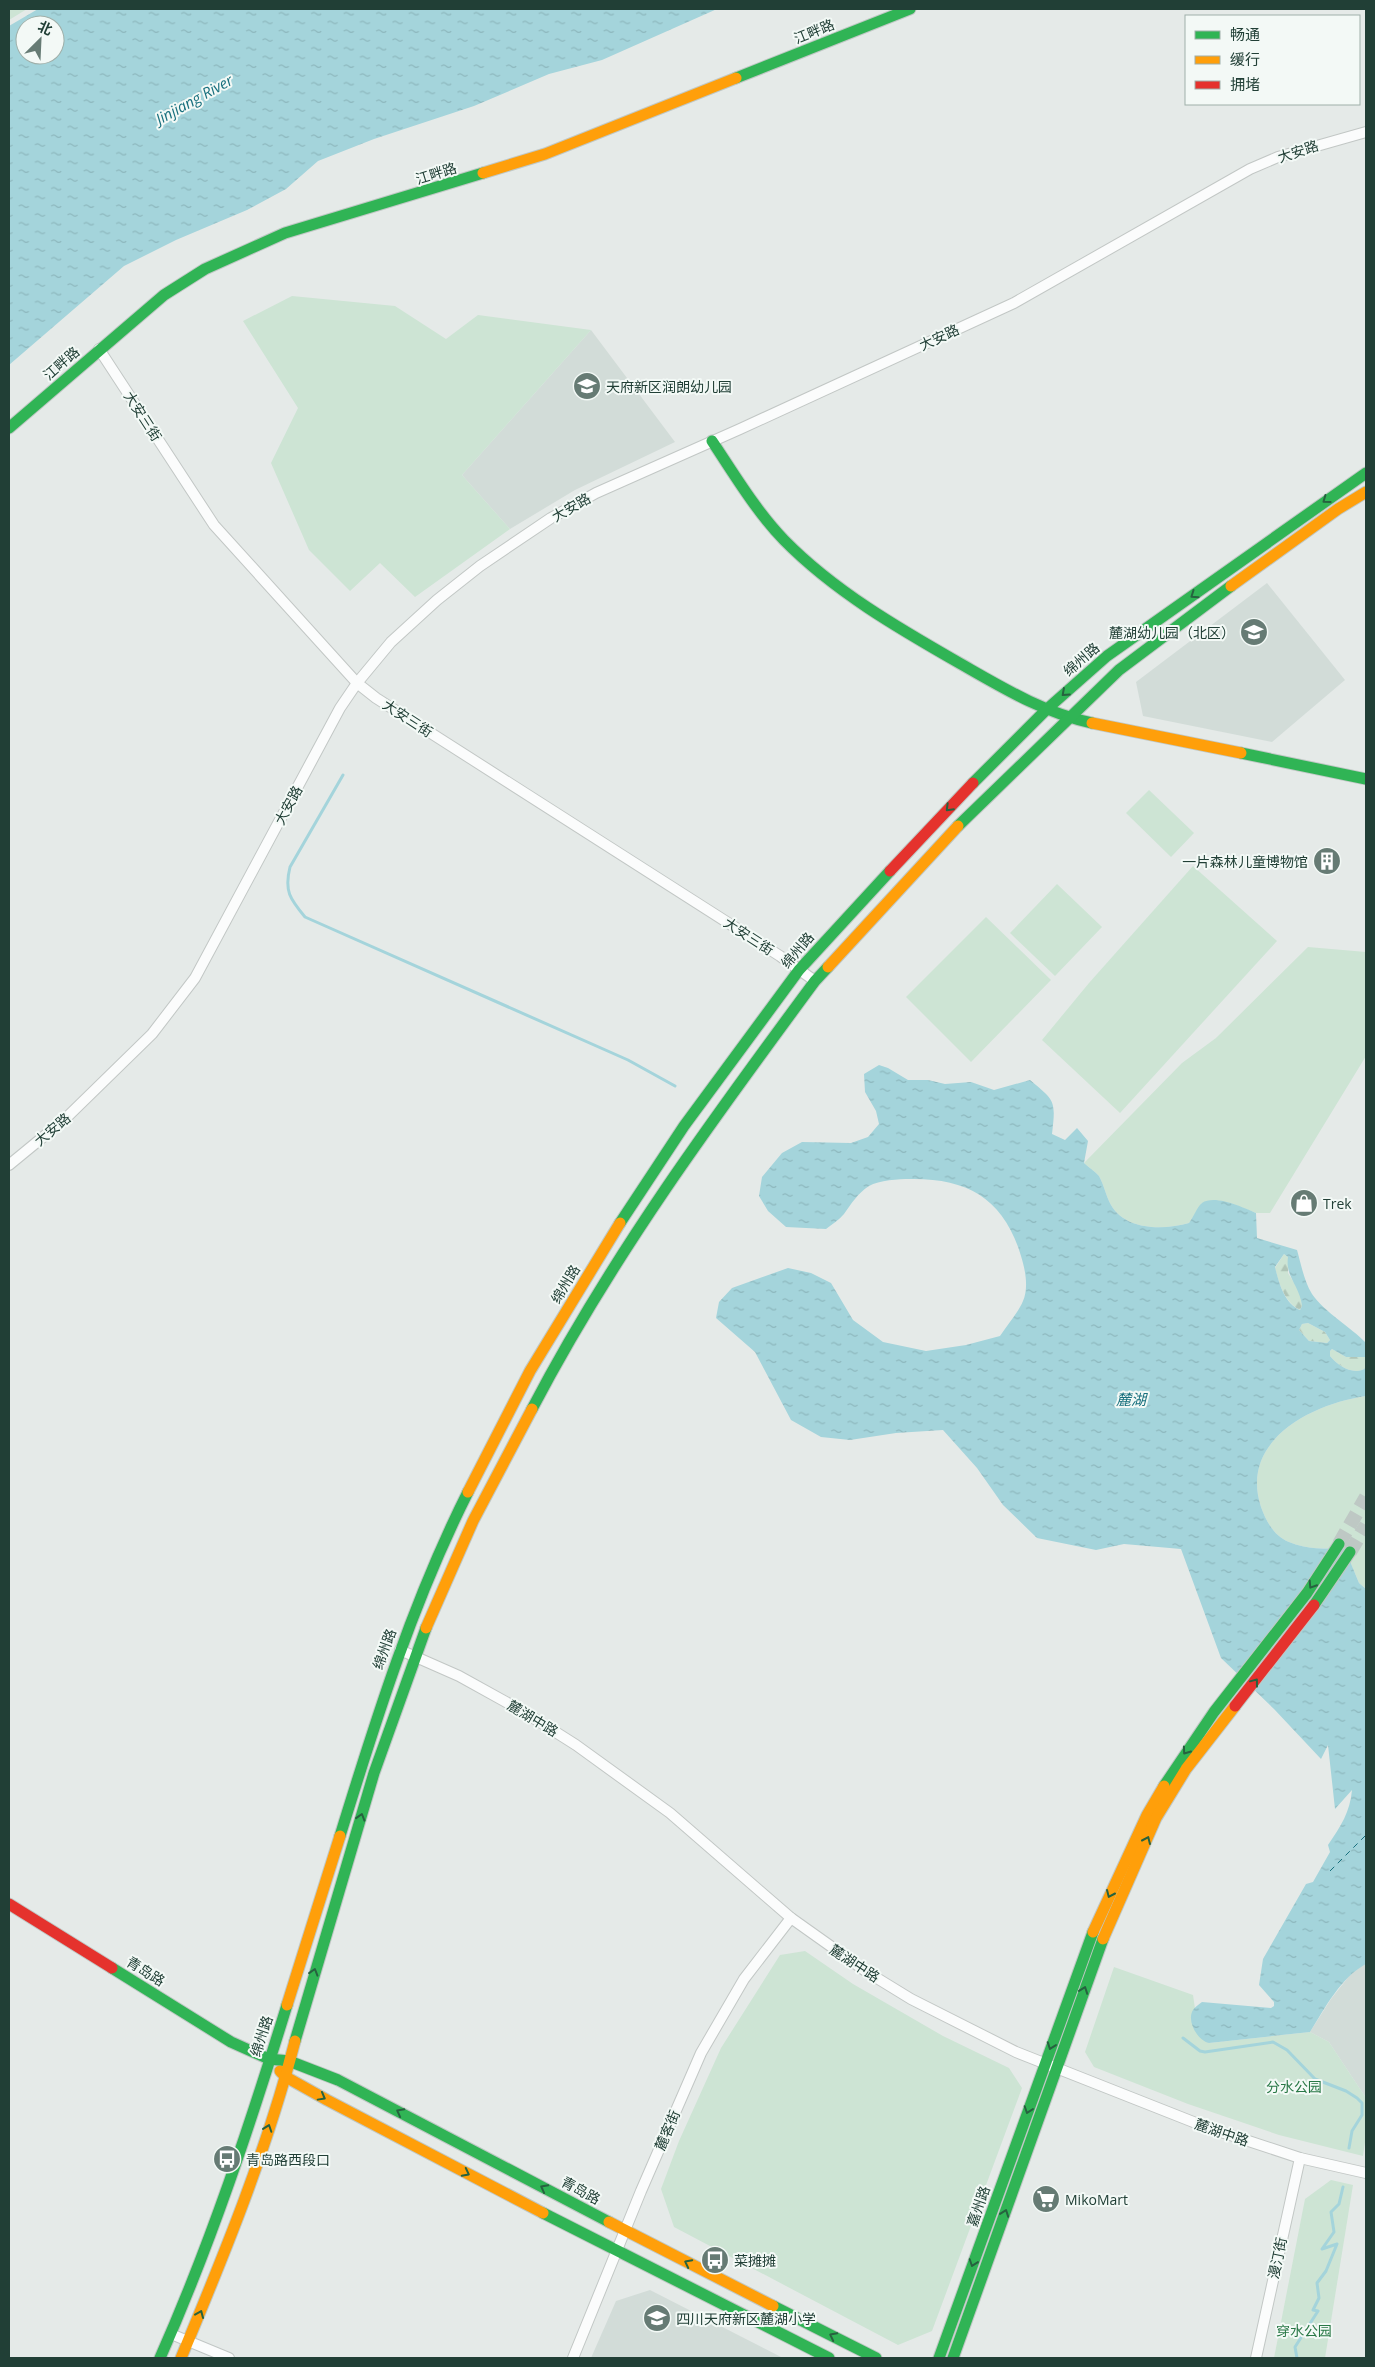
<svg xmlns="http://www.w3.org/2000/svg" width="1375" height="2367" viewBox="0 0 1375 2367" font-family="'Open Sans','Noto Sans SC',sans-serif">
	<defs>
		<pattern id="forest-firs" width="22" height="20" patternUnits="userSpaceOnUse" patternTransform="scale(1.25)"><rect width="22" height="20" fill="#cde4d4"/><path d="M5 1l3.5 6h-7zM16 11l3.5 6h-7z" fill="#b0c5b7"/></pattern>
		<pattern id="water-ripples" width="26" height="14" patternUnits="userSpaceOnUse" patternTransform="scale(1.25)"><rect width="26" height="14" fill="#a4d4db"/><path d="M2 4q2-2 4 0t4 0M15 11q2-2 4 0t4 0" fill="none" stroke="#8db7bd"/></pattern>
	</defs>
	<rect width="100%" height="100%" fill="#e5eae8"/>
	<g fill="#d2dcd8">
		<polygon points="591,330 675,442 575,490 510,529 462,475"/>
		<polygon points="1267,583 1345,680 1272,742 1143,716 1136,682"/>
		<polygon points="1366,1964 1366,2098 1329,2042 1310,2032 1331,1999 1354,1970"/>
		<polygon points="650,2290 783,2358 591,2358 616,2301"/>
	</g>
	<g fill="#cde4d4">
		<polygon points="9,9 27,9 9,20"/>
		<polygon points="292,296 395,306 446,339 478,315 591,330 462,475 510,529 415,597 380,563 350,591 309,550 271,463 298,408 243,321"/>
		<polygon points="1149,790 1194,833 1171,857 1126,813"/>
		<polygon points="1193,866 1277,941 1120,1113 1042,1040 1089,983"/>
		<polygon points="1057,884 1102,927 1055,976 1010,933"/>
		<polygon points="986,917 1051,980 971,1062 906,997"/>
		<path d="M1308,947L1366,952V1056L1270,1213H1256L1230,1203H1202L1189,1223C1164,1230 1126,1231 1111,1205C1106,1196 1104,1185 1099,1176C1095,1171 1088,1167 1084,1163L1182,1063L1216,1038Z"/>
		<path d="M1366,1396V1589L1359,1583L1345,1549C1325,1548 1307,1550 1289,1542C1274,1536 1266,1521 1261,1507C1239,1440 1312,1404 1366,1396Z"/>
		<polygon points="805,1951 853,1984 943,2036 1009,2068 1022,2088 932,2331 898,2345 674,2227 661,2189 679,2141 721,2048 780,1955"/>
		<polygon points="1114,1967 1193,1995 1198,2029 1209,2043 1310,2032 1329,2042 1366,2098 1366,2136 1363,2156 1279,2135 1188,2104 1094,2067 1085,2052"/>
		<polygon points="1331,2180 1353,2185 1325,2358 1274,2358 1305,2199"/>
	</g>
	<g fill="url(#forest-firs)">
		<path d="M1284,1254L1288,1257V1273L1301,1294L1302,1306L1300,1310C1284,1302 1279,1283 1275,1268Z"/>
		<polygon points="1308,1323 1325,1332 1330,1340 1327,1343 1309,1341 1299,1330 1302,1324"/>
		<path d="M1332,1349L1346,1357H1366V1368C1354,1376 1338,1366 1330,1356V1351Z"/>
	</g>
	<g fill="url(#water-ripples)" fill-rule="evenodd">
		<path d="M38,9H717L602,60L549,74L474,106L374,139L318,161L286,189L247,210L176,240L124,266L9,365V26ZM25,25H55V55H25Z"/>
		<path d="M879,1065L888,1068L908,1080H928L945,1084L971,1082L994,1090L1030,1080C1055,1101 1056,1100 1052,1134L1065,1140L1077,1128L1088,1141L1084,1163C1088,1167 1095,1171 1099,1176C1104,1185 1106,1196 1111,1205C1126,1231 1164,1230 1189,1223C1193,1218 1197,1207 1202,1203C1215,1194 1244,1208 1256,1213L1257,1238L1297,1250C1301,1264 1304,1281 1312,1294C1324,1312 1351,1327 1366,1343V1357H1346L1332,1349L1330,1351V1356C1338,1366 1354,1376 1366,1368V1396C1312,1404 1239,1440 1261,1507C1266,1521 1274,1536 1289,1542C1307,1550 1325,1548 1345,1549L1359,1583L1366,1589V1964C1341,1977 1325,2008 1310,2032L1209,2043C1198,2041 1186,2021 1193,2010C1195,2007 1199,2004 1202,2002L1271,2008L1274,2006V2002L1259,1985L1263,1959L1306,1884L1313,1882L1330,1852L1328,1845C1341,1826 1350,1812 1352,1790L1335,1809L1328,1745L1321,1759L1274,1709L1221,1658L1181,1549L1124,1544L1096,1550L1037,1538L1003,1505L977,1468L943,1430L896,1433L850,1440L821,1437L791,1420L755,1352L716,1318L719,1302L732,1288L788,1268L811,1273L831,1283L853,1320L883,1342L926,1351L966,1345L1000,1336C1007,1325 1018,1313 1023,1301C1029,1287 1025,1269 1021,1256C1004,1199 968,1178 910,1179C899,1179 879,1180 869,1186C858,1193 851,1204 844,1214C839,1220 832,1224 826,1229L786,1227L768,1211L759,1196L762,1177L782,1153L802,1142L851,1143L868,1137L879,1124L876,1111L865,1092L864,1074ZM1284,1254L1288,1257C1285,1277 1300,1286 1302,1306L1300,1310C1284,1303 1279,1283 1275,1267ZM1308,1323L1325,1332L1330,1340L1327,1343L1309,1341L1299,1330L1302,1324Z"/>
	</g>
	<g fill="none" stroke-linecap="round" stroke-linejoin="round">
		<g stroke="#a4d4db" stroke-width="3">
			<path d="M343,775L290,867C284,891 290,899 305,917L628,1060L675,1086"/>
			<polyline points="1183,2038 1200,2051 1205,2052 1273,2042 1287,2050 1315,2079 1346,2091 1357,2098 1362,2103 1362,2115 1352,2131 1349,2148"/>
			<polyline points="1297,2358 1295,2347 1318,2311 1313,2310 1319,2298 1317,2283 1326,2271 1337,2244 1322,2249 1334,2232 1331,2212 1339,2204 1343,2187"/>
		</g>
		<polyline stroke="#18707e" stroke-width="1" stroke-dasharray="6 5" stroke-linecap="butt" points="1330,1871 1366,1835"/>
		<g stroke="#bec8c4" stroke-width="14" stroke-dasharray="14 7" stroke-linecap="butt">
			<polyline points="1339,1544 1366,1497"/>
			<polyline points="1350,1552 1366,1525"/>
		</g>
		<g stroke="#c2c7c5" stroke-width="12">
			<g id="street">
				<polyline points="99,349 214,525 357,683 376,698 780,956 815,981"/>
				<polyline points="9,1165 65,1119 152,1034 195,978 340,708 357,683 391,642 437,600 480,566 551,518 596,493 740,429 1014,303 1250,169 1278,157 1366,132"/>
				<polyline points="400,1650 459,1676 524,1712 576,1745 670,1813 791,1918 867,1972 911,1999 1016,2052 1206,2127 1300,2158 1366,2173"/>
				<polyline points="171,2334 229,2358"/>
				<polyline points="573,2358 641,2191 701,2053 744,1979 791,1918"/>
				<polyline points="1256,2358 1300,2158"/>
			</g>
		</g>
		<g stroke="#c0c8c5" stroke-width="13">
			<g id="fast">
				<polyline points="736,78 910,9"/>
				<polyline points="9,428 164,295 205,269 285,233 483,173"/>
				<path d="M712,441C734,474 756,511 784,540C834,591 898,628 961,664C1003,688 1044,713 1092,723"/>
				<polyline points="1241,753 1366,779"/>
				<polyline points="973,783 1047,709 1107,656 1366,473"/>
				<polyline points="958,826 1119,670 1231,586"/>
				<polyline points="620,1223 684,1126 799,970 890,871"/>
				<path d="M532,1409C612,1256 713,1119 815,981L828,967"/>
				<polyline points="1314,1605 1350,1552"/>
				<polyline points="1164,1786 1214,1712 1307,1593 1339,1544"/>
				<path d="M340,1836C376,1719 413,1601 468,1492"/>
				<polyline points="112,1968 231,2042 269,2059 289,2061 338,2080 609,2222"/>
				<polyline points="295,2041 374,1773 426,1628"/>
				<polyline points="543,2213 829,2358"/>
				<polyline points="773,2306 876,2358"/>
				<path d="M160,2358C211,2243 250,2125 287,2005"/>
				<polyline points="939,2358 1093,1932"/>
				<polyline points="953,2358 1103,1939"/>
			</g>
		</g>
		<g stroke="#c0c8c5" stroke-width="13">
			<g id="slow">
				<polyline points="483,173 545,154 736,78"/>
				<polyline points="1231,586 1338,509 1366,492"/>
				<polyline points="1092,723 1241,753"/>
				<polyline points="828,967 958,826"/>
				<polyline points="468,1492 530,1371 620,1223"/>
				<polyline points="426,1628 473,1521 532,1409"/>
				<polyline points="1093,1932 1147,1815 1164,1786"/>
				<polyline points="1103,1939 1156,1818 1186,1769 1235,1706"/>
				<polyline points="287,2005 340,1836"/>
				<polyline points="280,2071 286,2077 327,2100 543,2213"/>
				<polyline points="609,2222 773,2306"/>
				<path d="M181,2358C224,2255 267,2150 295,2041"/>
			</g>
		</g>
		<g stroke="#c0c8c5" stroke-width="13">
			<g id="jam">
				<polyline points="890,871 973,783"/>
				<polyline points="1235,1706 1314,1605"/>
				<polyline points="9,1904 112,1968"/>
			</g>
		</g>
		<use href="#street" stroke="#fbfcfc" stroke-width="10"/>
		<use href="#fast" stroke="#30b455" stroke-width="11"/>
		<use href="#slow" stroke="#ff9f0a" stroke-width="11"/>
		<use href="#jam" stroke="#e5322d" stroke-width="11"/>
	</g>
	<defs><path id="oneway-chevron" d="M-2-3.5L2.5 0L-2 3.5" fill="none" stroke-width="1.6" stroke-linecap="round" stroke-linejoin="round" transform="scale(1.25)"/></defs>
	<g stroke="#26623f">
		<use href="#oneway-chevron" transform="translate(1326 500) rotate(144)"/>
		<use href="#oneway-chevron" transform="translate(1194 595) rotate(145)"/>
		<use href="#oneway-chevron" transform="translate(1065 693) rotate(138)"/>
		<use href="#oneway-chevron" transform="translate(949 808) rotate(135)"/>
		<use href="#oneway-chevron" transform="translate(1312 1585) rotate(123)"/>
		<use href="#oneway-chevron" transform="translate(1255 1682) rotate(-53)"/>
		<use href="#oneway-chevron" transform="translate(1186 1751) rotate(126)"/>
		<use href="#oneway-chevron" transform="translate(361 1817) rotate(-73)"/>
		<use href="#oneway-chevron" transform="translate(1147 1840) rotate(-66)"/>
		<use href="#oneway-chevron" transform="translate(1110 1894) rotate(114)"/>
		<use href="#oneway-chevron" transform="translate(314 1972) rotate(-73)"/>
		<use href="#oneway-chevron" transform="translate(1084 1990) rotate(-70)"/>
		<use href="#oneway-chevron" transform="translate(1051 2046) rotate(110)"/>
		<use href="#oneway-chevron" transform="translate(322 2097) rotate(29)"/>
		<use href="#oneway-chevron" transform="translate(1028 2110) rotate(109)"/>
		<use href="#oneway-chevron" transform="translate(400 2112) rotate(-152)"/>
		<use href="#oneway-chevron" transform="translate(268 2128) rotate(-71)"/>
		<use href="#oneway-chevron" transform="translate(466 2173) rotate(27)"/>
		<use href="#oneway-chevron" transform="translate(544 2188) rotate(-152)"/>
		<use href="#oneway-chevron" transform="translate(1005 2213) rotate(-70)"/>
		<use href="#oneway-chevron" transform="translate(688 2263) rotate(-153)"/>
		<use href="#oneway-chevron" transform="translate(973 2263) rotate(109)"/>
		<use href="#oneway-chevron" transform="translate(200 2314) rotate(-67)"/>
		<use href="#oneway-chevron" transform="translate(833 2336) rotate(-153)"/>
	</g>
	<defs>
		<g id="school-disc" transform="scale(1.4375)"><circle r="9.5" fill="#667b74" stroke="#f3f9f6"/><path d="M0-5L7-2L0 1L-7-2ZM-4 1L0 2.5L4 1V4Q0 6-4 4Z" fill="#fff"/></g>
		<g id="building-disc" transform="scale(1.4375)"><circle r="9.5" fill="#667b74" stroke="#f3f9f6"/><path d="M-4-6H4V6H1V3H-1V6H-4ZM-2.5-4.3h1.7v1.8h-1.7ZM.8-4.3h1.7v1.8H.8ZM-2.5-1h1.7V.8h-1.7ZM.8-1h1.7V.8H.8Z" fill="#fff"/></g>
		<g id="shop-disc" transform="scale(1.4375)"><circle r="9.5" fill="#667b74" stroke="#f3f9f6"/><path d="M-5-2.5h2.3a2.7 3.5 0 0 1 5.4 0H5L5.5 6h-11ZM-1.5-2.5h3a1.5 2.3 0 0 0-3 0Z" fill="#fff"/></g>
		<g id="bus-disc" transform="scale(1.4375)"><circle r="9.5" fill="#667b74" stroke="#f3f9f6"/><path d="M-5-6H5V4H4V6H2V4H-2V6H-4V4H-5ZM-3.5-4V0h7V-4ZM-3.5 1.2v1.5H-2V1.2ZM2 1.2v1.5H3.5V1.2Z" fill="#fff"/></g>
		<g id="supermarket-disc" transform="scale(1.4375)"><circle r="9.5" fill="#667b74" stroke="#f3f9f6"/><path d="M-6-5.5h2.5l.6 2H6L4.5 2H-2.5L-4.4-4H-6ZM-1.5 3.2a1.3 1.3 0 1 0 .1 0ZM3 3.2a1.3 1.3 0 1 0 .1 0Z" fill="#fff"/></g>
	</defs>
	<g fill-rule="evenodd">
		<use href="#school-disc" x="587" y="386"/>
		<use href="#school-disc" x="1254" y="632"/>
		<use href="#building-disc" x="1327" y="861"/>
		<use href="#shop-disc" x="1304" y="1203"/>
		<use href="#bus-disc" x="227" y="2159"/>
		<use href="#supermarket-disc" x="1046" y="2199"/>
		<use href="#bus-disc" x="715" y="2260"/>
		<use href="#school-disc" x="657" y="2318"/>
	</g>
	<g text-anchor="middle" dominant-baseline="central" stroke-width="4" stroke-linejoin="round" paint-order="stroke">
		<g font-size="14" fill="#213f36" stroke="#f3f9f6">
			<text transform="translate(814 31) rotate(-22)">江畔路</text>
			<text transform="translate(1298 151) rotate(-18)">大安路</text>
			<text transform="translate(436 173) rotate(-17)">江畔路</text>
			<text transform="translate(939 337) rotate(-25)">大安路</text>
			<text transform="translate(61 363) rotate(-41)">江畔路</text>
			<text transform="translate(143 416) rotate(57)">大安三街</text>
			<text transform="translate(571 507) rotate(-30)">大安路</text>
			<text transform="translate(1081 659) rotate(-41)">绵州路</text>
			<text transform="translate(408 718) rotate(33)">大安三街</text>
			<text transform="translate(288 805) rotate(-62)">大安路</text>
			<text transform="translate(749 936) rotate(33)">大安三街</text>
			<text transform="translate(797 950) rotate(-50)">绵州路</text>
			<text transform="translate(52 1129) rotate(-40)">大安路</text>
			<text transform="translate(565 1284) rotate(-59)">绵州路</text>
			<text transform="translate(384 1649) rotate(-70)">绵州路</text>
			<text transform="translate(533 1718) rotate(31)">麓湖中路</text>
			<text transform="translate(855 1963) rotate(33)">麓湖中路</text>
			<text transform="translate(146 1971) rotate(32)">青岛路</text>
			<text transform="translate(261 2036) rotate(-72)">绵州路</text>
			<text transform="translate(667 2130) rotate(-67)">麓客街</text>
			<text transform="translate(1222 2132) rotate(19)">麓湖中路</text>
			<text transform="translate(581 2190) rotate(28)">青岛路</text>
			<text transform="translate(978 2206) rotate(-71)">嘉州路</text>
			<text transform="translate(1277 2258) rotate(-78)">漫汀街</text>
		</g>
		<g font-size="14" fill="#213f36" stroke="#f3f9f6" text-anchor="start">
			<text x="606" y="386">天府新区润朗幼儿园</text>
			<text x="1235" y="632" text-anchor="end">麓湖幼儿园（北区）</text>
			<text x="1308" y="861" text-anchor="end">一片森林儿童博物馆</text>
			<text x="1323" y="1203">Trek</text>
			<text x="246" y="2159">青岛路西段口</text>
			<text x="1065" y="2199">MikoMart</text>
			<text x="734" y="2260">菜摊摊</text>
			<text x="676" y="2318">四川天府新区麓湖小学</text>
		</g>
		<g font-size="14" fill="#297846" stroke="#f3f9f6">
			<text x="1294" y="2086">分水公园</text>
			<text x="1304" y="2330">穿水公园</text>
		</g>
		<g font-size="15" font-style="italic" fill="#18707e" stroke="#f3f9f6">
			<text transform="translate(194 99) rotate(-29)">Jinjiang River</text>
			<text x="1131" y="1399">麓湖</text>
		</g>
	</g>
	<rect width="1375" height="2367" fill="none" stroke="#213f36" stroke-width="20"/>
	<rect x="1185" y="15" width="175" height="90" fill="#f3f9f6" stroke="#9fafa9"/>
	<rect x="1195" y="31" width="25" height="8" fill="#30b455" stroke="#9fafa9"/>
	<text x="1230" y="40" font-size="15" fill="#213f36">畅通</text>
	<rect x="1195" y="56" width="25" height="8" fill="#ff9f0a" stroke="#9fafa9"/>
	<text x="1230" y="65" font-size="15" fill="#213f36">缓行</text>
	<rect x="1195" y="81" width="25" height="8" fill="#e5322d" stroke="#9fafa9"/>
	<text x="1230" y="90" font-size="15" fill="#213f36">拥堵</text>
	<g transform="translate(40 40) rotate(24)"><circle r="24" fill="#f3f9f6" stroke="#9fafa9"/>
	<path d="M0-4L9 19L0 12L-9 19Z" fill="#667b74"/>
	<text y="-8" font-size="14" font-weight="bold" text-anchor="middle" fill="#213f36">北</text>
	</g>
</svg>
